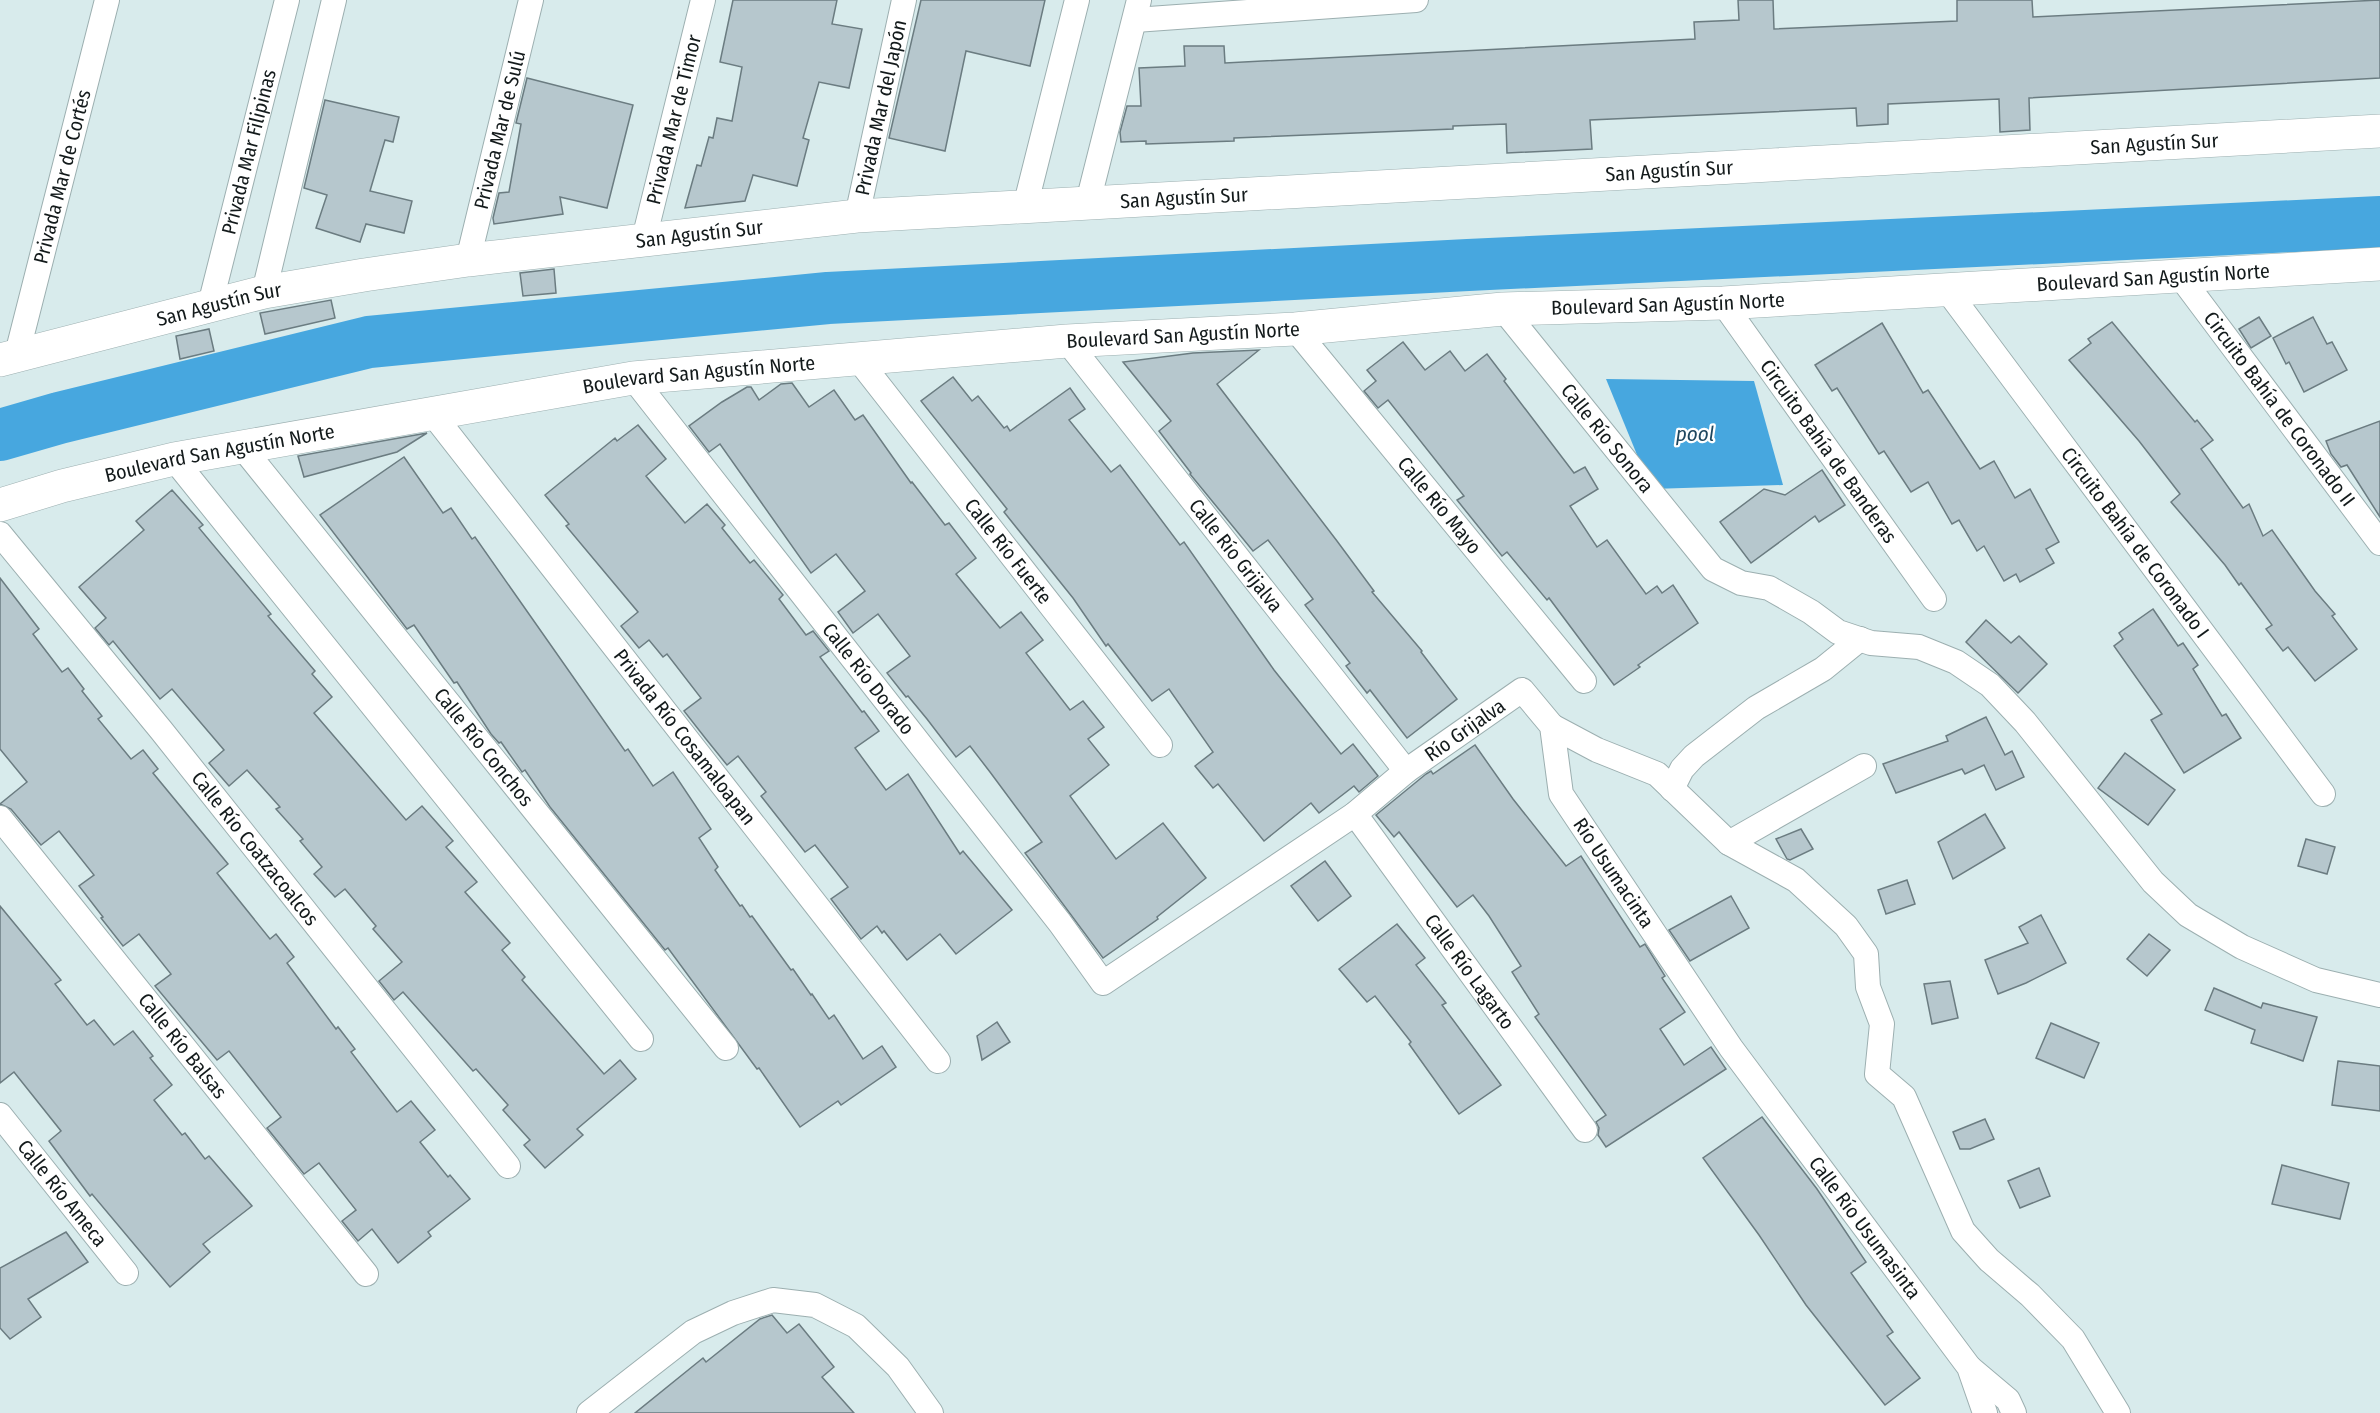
<svg xmlns="http://www.w3.org/2000/svg" width="2380" height="1413" viewBox="0 0 2380 1413" font-family="'Fira Sans Condensed',sans-serif">
	<rect width="100%" height="100%" fill="#d8ebec"/>
	<polygon fill="#47a7df" points="1606,379 1754,381 1783,485 1651,489"/>
	<g fill="none" stroke-linecap="round" stroke-linejoin="round">
		<polyline stroke="#47a7df" stroke-width="52" points="0,435 59,418 369,342 828,298 1468,265 2380,222"/>
	</g>
	<g fill="#b6c7cd" stroke="#6b7c81" stroke-width="1.5">
		<polygon points="733,0 837,0 832,24 862,29 849,88 819,82 803,138 809,140 797,186 753,175 745,201 685,208 697,165 701,166 709,137 713,138 717,118 732,121 742,67 720,62"/>
		<polygon points="921,0 1045,0 1030,66 966,51 945,151 889,138"/>
		<polygon points="1738,0 1773,0 1774,29 1957,21 1957,0 2032,0 2033,17 2380,0 2380,78 2029,98 2030,130 2000,132 1999,99 1888,104 1888,124 1857,126 1856,108 1590,120 1592,149 1507,153 1506,124 1453,126 1453,129 1234,138 1234,141 1146,144 1146,141 1121,142 1120,132 1127,106 1141,106 1139,68 1185,66 1184,46 1224,46 1225,63 1695,39 1694,22 1739,20"/>
		<polygon points="527,78 633,105 607,208 560,197 563,214 494,224 493,218 499,193 509,192 521,124 516,123"/>
		<polygon points="325,100 399,117 393,142 385,140 370,191 412,201 404,233 366,224 360,242 316,228 327,195 304,188"/>
		<polygon points="554,269 556,293 523,296 520,273"/>
		<polygon points="331,300 335,318 265,334 260,313"/>
		<polygon points="2259,317 2271,336 2251,348 2239,329"/>
		<polygon points="2313,317 2327,344 2332,342 2347,370 2304,392 2289,362 2286,364 2273,338"/>
		<polygon points="2112,322 2195,422 2197,420 2213,440 2201,449 2243,508 2249,504 2263,536 2272,530 2315,591 2335,614 2332,616 2357,649 2315,681 2288,647 2283,651 2266,629 2272,625 2241,583 2239,585 2225,565 2171,502 2180,494 2139,441 2069,360 2091,343 2088,339"/>
		<polygon points="1882,323 1923,393 1928,390 1980,469 1994,461 2015,498 2030,489 2059,542 2046,549 2054,563 2020,582 2016,574 2004,581 1984,546 1977,551 1959,520 1952,524 1928,482 1911,492 1884,451 1879,454 1837,388 1832,391 1815,365"/>
		<polygon points="209,329 214,351 180,359 176,336"/>
		<polygon points="1403,342 1425,370 1450,351 1465,371 1487,354 1506,379 1504,381 1574,473 1585,467 1598,489 1570,506 1597,547 1607,540 1646,594 1657,586 1662,593 1673,585 1698,623 1638,665 1640,667 1614,685 1549,598 1547,600 1507,552 1502,556 1457,500 1464,496 1388,400 1378,408 1364,391 1376,381 1367,370"/>
		<polygon points="1259,350 1217,384 1337,541 1374,591 1372,592 1422,651 1421,652 1457,699 1407,738 1370,690 1367,693 1346,666 1350,663 1305,605 1313,599 1268,540 1253,551 1190,474 1191,473 1159,431 1171,421 1123,362 1193,353"/>
		<polygon points="953,377 972,401 978,396 1004,428 1007,426 1010,431 1070,388 1085,409 1069,420 1111,472 1120,465 1180,545 1184,542 1274,670 1341,754 1353,744 1378,776 1359,792 1354,786 1319,813 1311,803 1264,841 1218,784 1213,788 1195,766 1213,752 1169,689 1152,701 1108,644 1106,646 1073,598 1004,512 1007,509 921,401"/>
		<polygon points="792,383 809,407 834,390 855,420 863,415 911,483 912,482 945,525 949,523 976,558 956,574 1000,628 1021,612 1043,640 1026,653 1070,710 1083,701 1104,727 1088,739 1109,765 1070,796 1116,859 1163,823 1206,878 1157,917 1158,919 1103,958 1025,853 1042,842 990,772 970,746 956,757 927,719 908,696 906,697 887,673 910,656 878,614 853,633 838,612 865,591 836,554 811,573 720,444 709,452 689,426 722,402 747,387 751,387 759,400 781,384"/>
		<polygon points="2380,421 2380,517 2347,465 2341,467 2331,454 2326,441"/>
		<polygon points="638,425 666,459 646,476 685,523 707,504 725,525 722,528 750,563 754,560 783,595 779,599 806,635 813,631 829,651 820,657 862,712 864,711 879,731 855,748 886,790 908,774 960,854 963,851 1012,910 956,954 940,934 907,960 884,931 882,933 877,926 861,939 831,899 848,887 815,845 805,852 761,796 766,792 738,756 727,765 706,739 684,711 701,698 667,654 663,657 649,640 639,648 621,626 638,612 566,526 569,524 545,495 615,438 617,441"/>
		<polygon points="427,433 397,452 304,477 298,456"/>
		<polygon points="404,457 443,513 451,508 472,539 475,537 625,751 628,749 653,786 673,772 711,829 699,838 718,867 715,870 740,906 742,905 750,917 752,916 791,970 793,969 811,995 812,994 829,1019 834,1015 863,1059 882,1046 896,1067 841,1105 838,1101 800,1127 759,1068 757,1069 668,948 665,950 550,807 525,770 522,772 501,742 499,743 491,734 457,682 454,683 414,625 407,629 320,515"/>
		<polygon points="1822,470 1845,505 1819,522 1815,516 1751,563 1720,522 1764,489 1785,495"/>
		<polygon points="172,490 203,525 199,528 271,614 268,616 315,671 312,674 332,697 314,713 406,820 422,806 453,841 446,847 477,882 465,892 510,943 502,950 525,977 522,980 604,1074 620,1060 636,1079 577,1129 583,1135 545,1168 524,1145 530,1140 503,1110 508,1105 476,1069 473,1071 403,992 394,1000 379,981 402,962 373,929 376,926 345,889 335,897 314,874 322,867 300,841 303,839 276,809 280,807 247,770 229,786 209,763 224,750 172,689 160,699 113,641 109,645 95,628 106,618 79,587 144,530 136,521"/>
		<polygon points="0,578 39,629 33,634 62,672 68,668 84,689 82,691 102,716 98,719 131,759 143,750 158,769 153,773 228,864 217,873 270,939 276,934 294,957 287,963 336,1029 338,1027 355,1049 351,1052 397,1112 411,1101 435,1130 420,1142 448,1177 450,1175 470,1199 428,1232 431,1236 398,1263 372,1229 358,1241 342,1221 356,1210 319,1163 304,1174 267,1128 281,1117 229,1051 217,1060 155,986 171,974 139,934 123,946 101,918 103,917 79,886 94,875 59,831 41,845 11,809 0,804 27,782 0,749"/>
		<polygon points="2153,609 2178,646 2183,643 2198,665 2193,669 2222,716 2226,714 2241,738 2184,773 2151,720 2162,714 2114,646 2123,639 2119,633"/>
		<polygon points="1986,620 2011,643 2019,636 2047,664 2018,693 1966,642"/>
		<polygon points="1986,717 2005,755 2012,751 2024,777 1996,790 1984,765 1965,774 1962,769 1896,793 1883,764 1948,741 1946,736"/>
		<polygon points="1475,745 1513,799 1566,866 1581,856 1640,947 1645,944 1665,976 1662,978 1685,1012 1660,1029 1684,1065 1711,1047 1726,1069 1606,1147 1598,1135 1599,1128 1596,1122 1606,1115 1535,1017 1539,1014 1512,972 1521,966 1489,916 1473,895 1457,907 1399,832 1394,837 1376,815 1426,774 1431,771 1433,774"/>
		<polygon points="2125,753 2175,790 2148,825 2098,788"/>
		<polygon points="1985,814 2005,848 1953,879 1938,842"/>
		<polygon points="1801,829 1813,849 1790,860 1787,859 1776,839"/>
		<polygon points="2306,839 2335,847 2327,874 2298,866"/>
		<polygon points="1325,861 1351,896 1318,921 1291,886"/>
		<polygon points="1907,880 1915,904 1886,914 1878,890"/>
		<polygon points="1731,896 1749,928 1690,961 1669,930"/>
		<polygon points="0,906 61,980 55,984 87,1025 94,1020 114,1045 133,1031 153,1056 150,1058 172,1085 154,1100 182,1135 185,1133 205,1159 209,1156 252,1206 203,1244 210,1252 170,1287 92,1194 90,1196 49,1141 61,1131 14,1072 0,1083"/>
		<polygon points="2041,915 2066,963 2026,983 1998,994 1985,960 2028,943 2019,927"/>
		<polygon points="1397,924 1425,958 1416,965 1446,1003 1442,1005 1501,1085 1459,1114 1409,1044 1411,1042 1375,996 1367,1002 1339,969"/>
		<polygon points="2149,934 2170,950 2147,976 2127,959"/>
		<polygon points="1950,981 1958,1018 1932,1024 1924,984"/>
		<polygon points="2214,988 2261,1008 2263,1003 2317,1017 2303,1061 2251,1043 2255,1030 2205,1010"/>
		<polygon points="997,1022 1010,1042 982,1060 977,1036"/>
		<polygon points="2051,1023 2099,1043 2084,1078 2036,1058"/>
		<polygon points="2338,1061 2380,1066 2380,1111 2332,1105"/>
		<polygon points="1762,1117 1817,1189 1866,1262 1851,1273 1893,1332 1887,1336 1920,1378 1885,1405 1806,1305 1759,1235 1703,1158"/>
		<polygon points="1985,1119 1994,1139 1970,1149 1960,1149 1953,1132"/>
		<polygon points="2282,1165 2349,1183 2340,1219 2272,1204"/>
		<polygon points="2039,1168 2050,1196 2020,1208 2008,1181"/>
		<polygon points="66,1232 88,1262 28,1299 41,1317 10,1339 0,1328 0,1268"/>
		<polygon points="772,1315 787,1333 799,1324 834,1367 822,1377 854,1413 635,1413 703,1358 706,1362 760,1319"/>
	</g>
	<g fill="none" stroke-linecap="round" stroke-linejoin="round">
		<g stroke="#9cafb0" stroke-width="26">
			<g id="street">
				<polyline points="1135,20 1416,0"/>
				<polyline points="1088,202 1139,0"/>
				<polyline points="1025,207 1077,0"/>
				<path id="s1" d="M857,216L904,0"/>
				<path id="s2" d="M644,239L703,0"/>
				<path id="s3" d="M468,260L531,0"/>
				<path id="s4" d="M2180,276L2380,543"/>
				<path id="s5" d="M1947,290L2323,794"/>
				<polyline points="264,292 334,0"/>
				<path id="s6" d="M1723,303L1934,599"/>
				<path id="s7" d="M210,305L287,0"/>
				<path id="s8" d="M1503,309L1713,569L1741,583L1769,588L1811,612L1838,632L1871,643L1919,647L1956,662L1990,685L2025,722L2153,882L2188,915L2242,947L2316,980L2380,995"/>
				<path id="s9" d="M1295,329L1584,681"/>
				<path id="s10" d="M1067,341L1406,771"/>
				<path id="s11" d="M17,354L107,0"/>
				<path id="s12" d="M858,359L1160,745"/>
				<path id="s13" d="M633,378L1060,923L1103,983L1355,814L1406,771L1522,690L1552,726L1561,794L1731,1048L1969,1367L1985,1413"/>
				<path id="s14" d="M432,413L938,1061"/>
				<path id="s15" d="M243,448L726,1048"/>
				<polyline points="174,459 641,1039"/>
				<path id="s16" d="M0,534L161,730L508,1166"/>
				<polyline points="1552,726 1597,750 1657,774 1729,843 1796,880 1846,926 1866,954 1868,987 1882,1024 1877,1074 1904,1097 1963,1231 1989,1260 2030,1295 2073,1339 2118,1413"/>
				<polyline points="1672,789 1682,769 1694,756 1756,708 1823,669 1860,639"/>
				<path id="s17" d="M1355,814L1585,1130"/>
				<path id="s18" d="M0,818L366,1274"/>
				<polyline points="1729,843 1864,766"/>
				<path id="s19" d="M0,1115L126,1273"/>
				<polyline points="1970,1368 2008,1400 2014,1413"/>
				<polyline points="589,1413 693,1332 733,1313 773,1300 815,1305 856,1326 898,1367 931,1413"/>
			</g>
		</g>
		<g stroke="#9cafb0" stroke-width="34">
			<g id="secondary">
				<path id="s20" d="M0,360L264,292L364,275L468,260L857,216L2380,131"/>
				<path id="s21" d="M0,505L62,486L174,459L633,378L1067,341L1295,329L1503,309L1723,303L2380,264"/>
			</g>
		</g>
		<use href="#street" stroke="#fff" stroke-width="24"/>
		<use href="#secondary" stroke="#fff" stroke-width="33"/>
	</g>
	<g text-anchor="middle" dominant-baseline="central" stroke-width="4.5" stroke-linejoin="round" paint-order="stroke">
		<g font-size="20" fill="#131a1b" stroke="#fff">
			<text stroke="none"><textPath href="#s1" startOffset="111">Privada Mar del Japón</textPath></text>
			<text stroke="none"><textPath href="#s2" startOffset="123">Privada Mar de Timor</textPath></text>
			<text stroke="none"><textPath href="#s3" startOffset="134">Privada Mar de Sulú</textPath></text>
			<text stroke="none"><textPath href="#s20" startOffset="2170">San Agustín Sur</textPath></text>
			<text stroke="none"><textPath href="#s7" startOffset="158">Privada Mar Filipinas</textPath></text>
			<text stroke="none"><textPath href="#s20" startOffset="1684">San Agustín Sur</textPath></text>
			<text stroke="none"><textPath href="#s11" startOffset="183">Privada Mar de Cortés</textPath></text>
			<text stroke="none"><textPath href="#s20" startOffset="1198">San Agustín Sur</textPath></text>
			<text stroke="none"><textPath href="#s20" startOffset="712">San Agustín Sur</textPath></text>
			<text stroke="none"><textPath href="#s21" startOffset="2170">Boulevard San Agustín Norte</textPath></text>
			<text stroke="none"><textPath href="#s21" startOffset="1684">Boulevard San Agustín Norte</textPath></text>
			<text stroke="none"><textPath href="#s20" startOffset="226">San Agustín Sur</textPath></text>
			<text stroke="none"><textPath href="#s21" startOffset="1198">Boulevard San Agustín Norte</textPath></text>
			<text stroke="none"><textPath href="#s21" startOffset="712">Boulevard San Agustín Norte</textPath></text>
			<text stroke="none"><textPath href="#s4" startOffset="166">Circuito Bahía de Coronado II</textPath></text>
			<text stroke="none"><textPath href="#s8" startOffset="166">Calle Río Sonora</textPath></text>
			<text stroke="none"><textPath href="#s6" startOffset="182">Circuito Bahía de Banderas</textPath></text>
			<text stroke="none"><textPath href="#s21" startOffset="226">Boulevard San Agustín Norte</textPath></text>
			<text stroke="none"><textPath href="#s9" startOffset="228">Calle Río Mayo</textPath></text>
			<text stroke="none"><textPath href="#s5" startOffset="315">Circuito Bahía de Coronado I</textPath></text>
			<text stroke="none"><textPath href="#s12" startOffset="244">Calle Río Fuerte</textPath></text>
			<text stroke="none"><textPath href="#s10" startOffset="273">Calle Río Grijalva</textPath></text>
			<text stroke="none"><textPath href="#s13" startOffset="382">Calle Río Dorado</textPath></text>
			<text stroke="none"><textPath href="#s13" startOffset="1208">Río Grijalva</textPath></text>
			<text stroke="none"><textPath href="#s14" startOffset="411">Privada Río Cosamaloapan</textPath></text>
			<text stroke="none"><textPath href="#s15" startOffset="384">Calle Río Conchos</textPath></text>
			<text stroke="none"><textPath href="#s16" startOffset="405">Calle Río Coatzacoalcos</textPath></text>
			<text stroke="none"><textPath href="#s13" startOffset="1488">Río Usumacinta</textPath></text>
			<text stroke="none"><textPath href="#s17" startOffset="195">Calle Río Lagarto</textPath></text>
			<text stroke="none"><textPath href="#s18" startOffset="292">Calle Río Balsas</textPath></text>
			<text stroke="none"><textPath href="#s19" startOffset="100">Calle Río Ameca</textPath></text>
			<text stroke="none"><textPath href="#s13" startOffset="1923">Calle Río Usumasinta</textPath></text>
		</g>
		<g font-size="21" font-style="italic" fill="#1f475f" stroke="#fff">
			<text x="1695" y="434">pool</text>
		</g>
	</g>
</svg>
